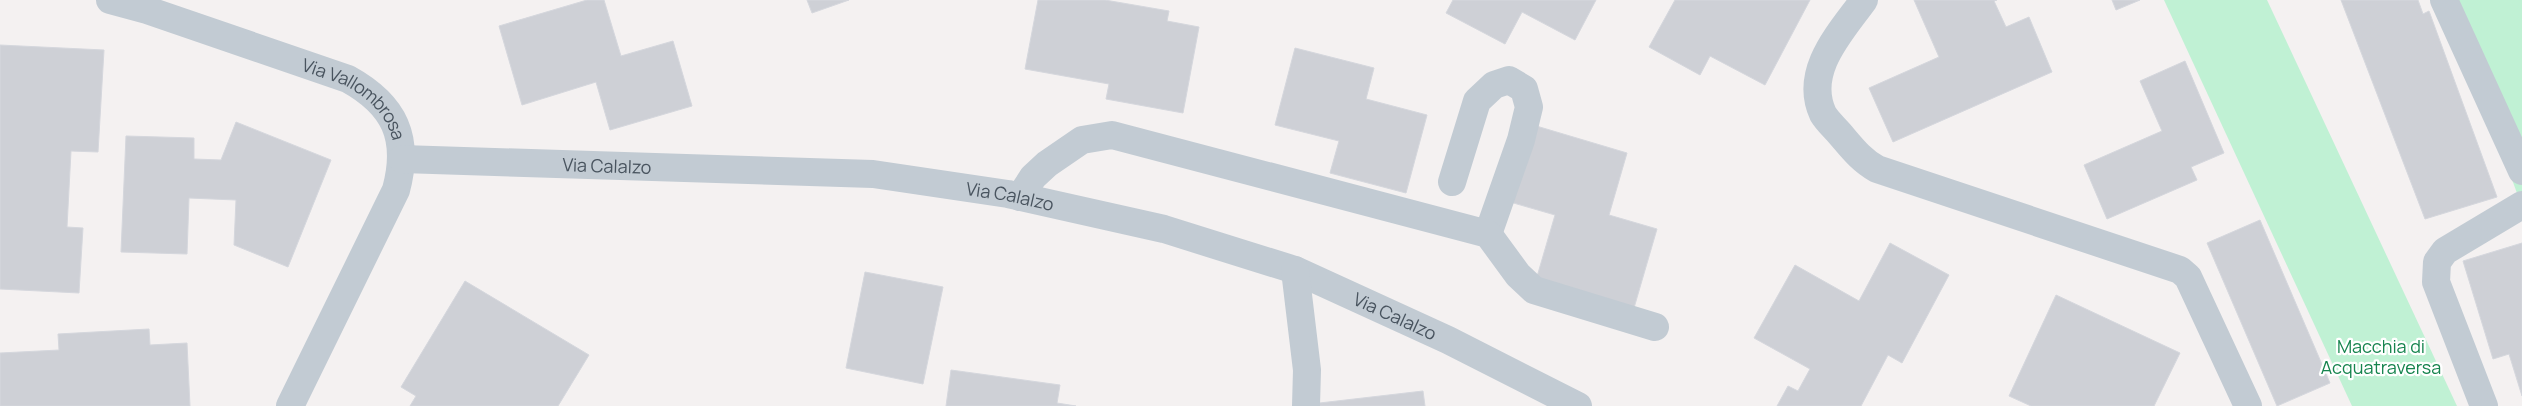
<svg xmlns="http://www.w3.org/2000/svg" width="2522" height="406" viewBox="0 0 2522 406" font-family="Manrope,sans-serif">
	<rect width="100%" height="100%" fill="#f4f1f1"/>
	<g fill="#c0f1d4">
		<polygon points="2164,0 2267,0 2457,406 2352,406"/>
		<polygon points="2447,0 2522,0 2522,207"/>
	</g>
	<g fill="#ced0d6" stroke="#d5d7dd">
		<polygon points="587,0 604,0 621,56 673,41 692,106 610,130 596,82 522,105 499,26"/>
		<polygon points="807,0 849,0 812,13"/>
		<polygon points="1038,0 1105,0 1169,11 1167,21 1199,27 1183,113 1106,99 1109,84 1025,69"/>
		<polygon points="1453,0 1596,0 1575,40 1522,12 1505,44 1446,13"/>
		<polygon points="1675,0 1810,0 1765,85 1710,56 1700,75 1649,47"/>
		<polygon points="1914,0 1997,0 1994,1 2006,27 2029,17 2052,72 1893,142 1869,88 1939,57"/>
		<polygon points="2112,0 2140,0 2116,10"/>
		<polygon points="2341,0 2418,0 2423,14 2429,11 2497,197 2425,219"/>
		<polygon points="0,45 104,50 98,152 71,151 67,227 83,228 79,293 0,289"/>
		<polygon points="1295,48 1374,68 1366,99 1427,115 1406,193 1330,173 1339,141 1275,125"/>
		<polygon points="2185,61 2224,153 2191,167 2197,180 2107,219 2084,165 2162,131 2140,81"/>
		<polygon points="236,122 331,160 288,267 234,245 236,200 189,198 187,254 121,252 126,136 194,138 194,159 221,160"/>
		<polygon points="1533,125 1627,153 1609,215 1657,229 1634,308 1536,280 1555,215 1510,202"/>
		<polygon points="2260,220 2330,383 2277,406 2207,243"/>
		<polygon points="1890,243 1949,275 1902,363 1888,355 1861,406 1777,406 1788,386 1798,391 1810,369 1754,338 1795,265 1859,301"/>
		<polygon points="2522,243 2522,396 2509,354 2493,359 2463,261"/>
		<polygon points="865,272 943,287 923,384 846,368"/>
		<polygon points="465,281 589,355 558,406 410,406 416,396 401,387"/>
		<polygon points="2056,295 2180,353 2154,406 2031,406 2009,396"/>
		<polygon points="149,329 150,345 187,343 190,406 0,406 0,353 59,350 58,334"/>
		<polygon points="951,370 1060,385 1057,403 1076,406 946,406"/>
		<polygon points="1423,391 1425,406 1312,406 1311,404"/>
	</g>
	<g fill="none" stroke-linecap="round" stroke-linejoin="round">
		<g stroke="#c2cbd3" stroke-width="28">
			<path id="s1" d="M110,0L147,10L348,79C395,105 410,138 396,190L290,406"/>
			<path d="M1864,0C1841,32 1803,71 1823,114C1827,121 1835,128 1840,134C1852,148 1861,160 1877,169L2180,270L2188,277L2248,406"/>
			<polyline points="2444,0 2522,171"/>
			<path id="s2" d="M402,159L873,174L1008,194L1164,229L1295,270L1448,340L1578,406"/>
			<polyline points="1452,182 1477,101 1494,85 1509,80 1524,89 1529,107 1521,140 1488,234"/>
			<polyline points="1020,197 1033,177 1047,164 1082,140 1112,135 1488,234 1518,275 1534,290 1655,327"/>
			<polyline points="1295,270 1307,370 1306,406"/>
			<polyline points="2484,406 2436,282 2437,262 2445,251 2522,205"/>
		</g>
	</g>
	<g text-anchor="middle" dominant-baseline="central" stroke-width="4.5" stroke-linejoin="round" paint-order="stroke">
		<g font-size="18" fill="#49545f" stroke="#fff">
			<text stroke="none"><textPath href="#s1" startOffset="268">Via Vallombrosa</textPath></text>
			<text stroke="none"><textPath href="#s2" startOffset="205">Via Calalzo</textPath></text>
			<text stroke="none"><textPath href="#s2" startOffset="610">Via Calalzo</textPath></text>
			<text stroke="none"><textPath href="#s2" startOffset="1015">Via Calalzo</textPath></text>
		</g>
		<g font-size="18" fill="#16844e" stroke="#fff">
			<text x="2381" y="346">Macchia di<tspan x="2381" dy="21">Acquatraversa</tspan></text>
		</g>
	</g>
</svg>
